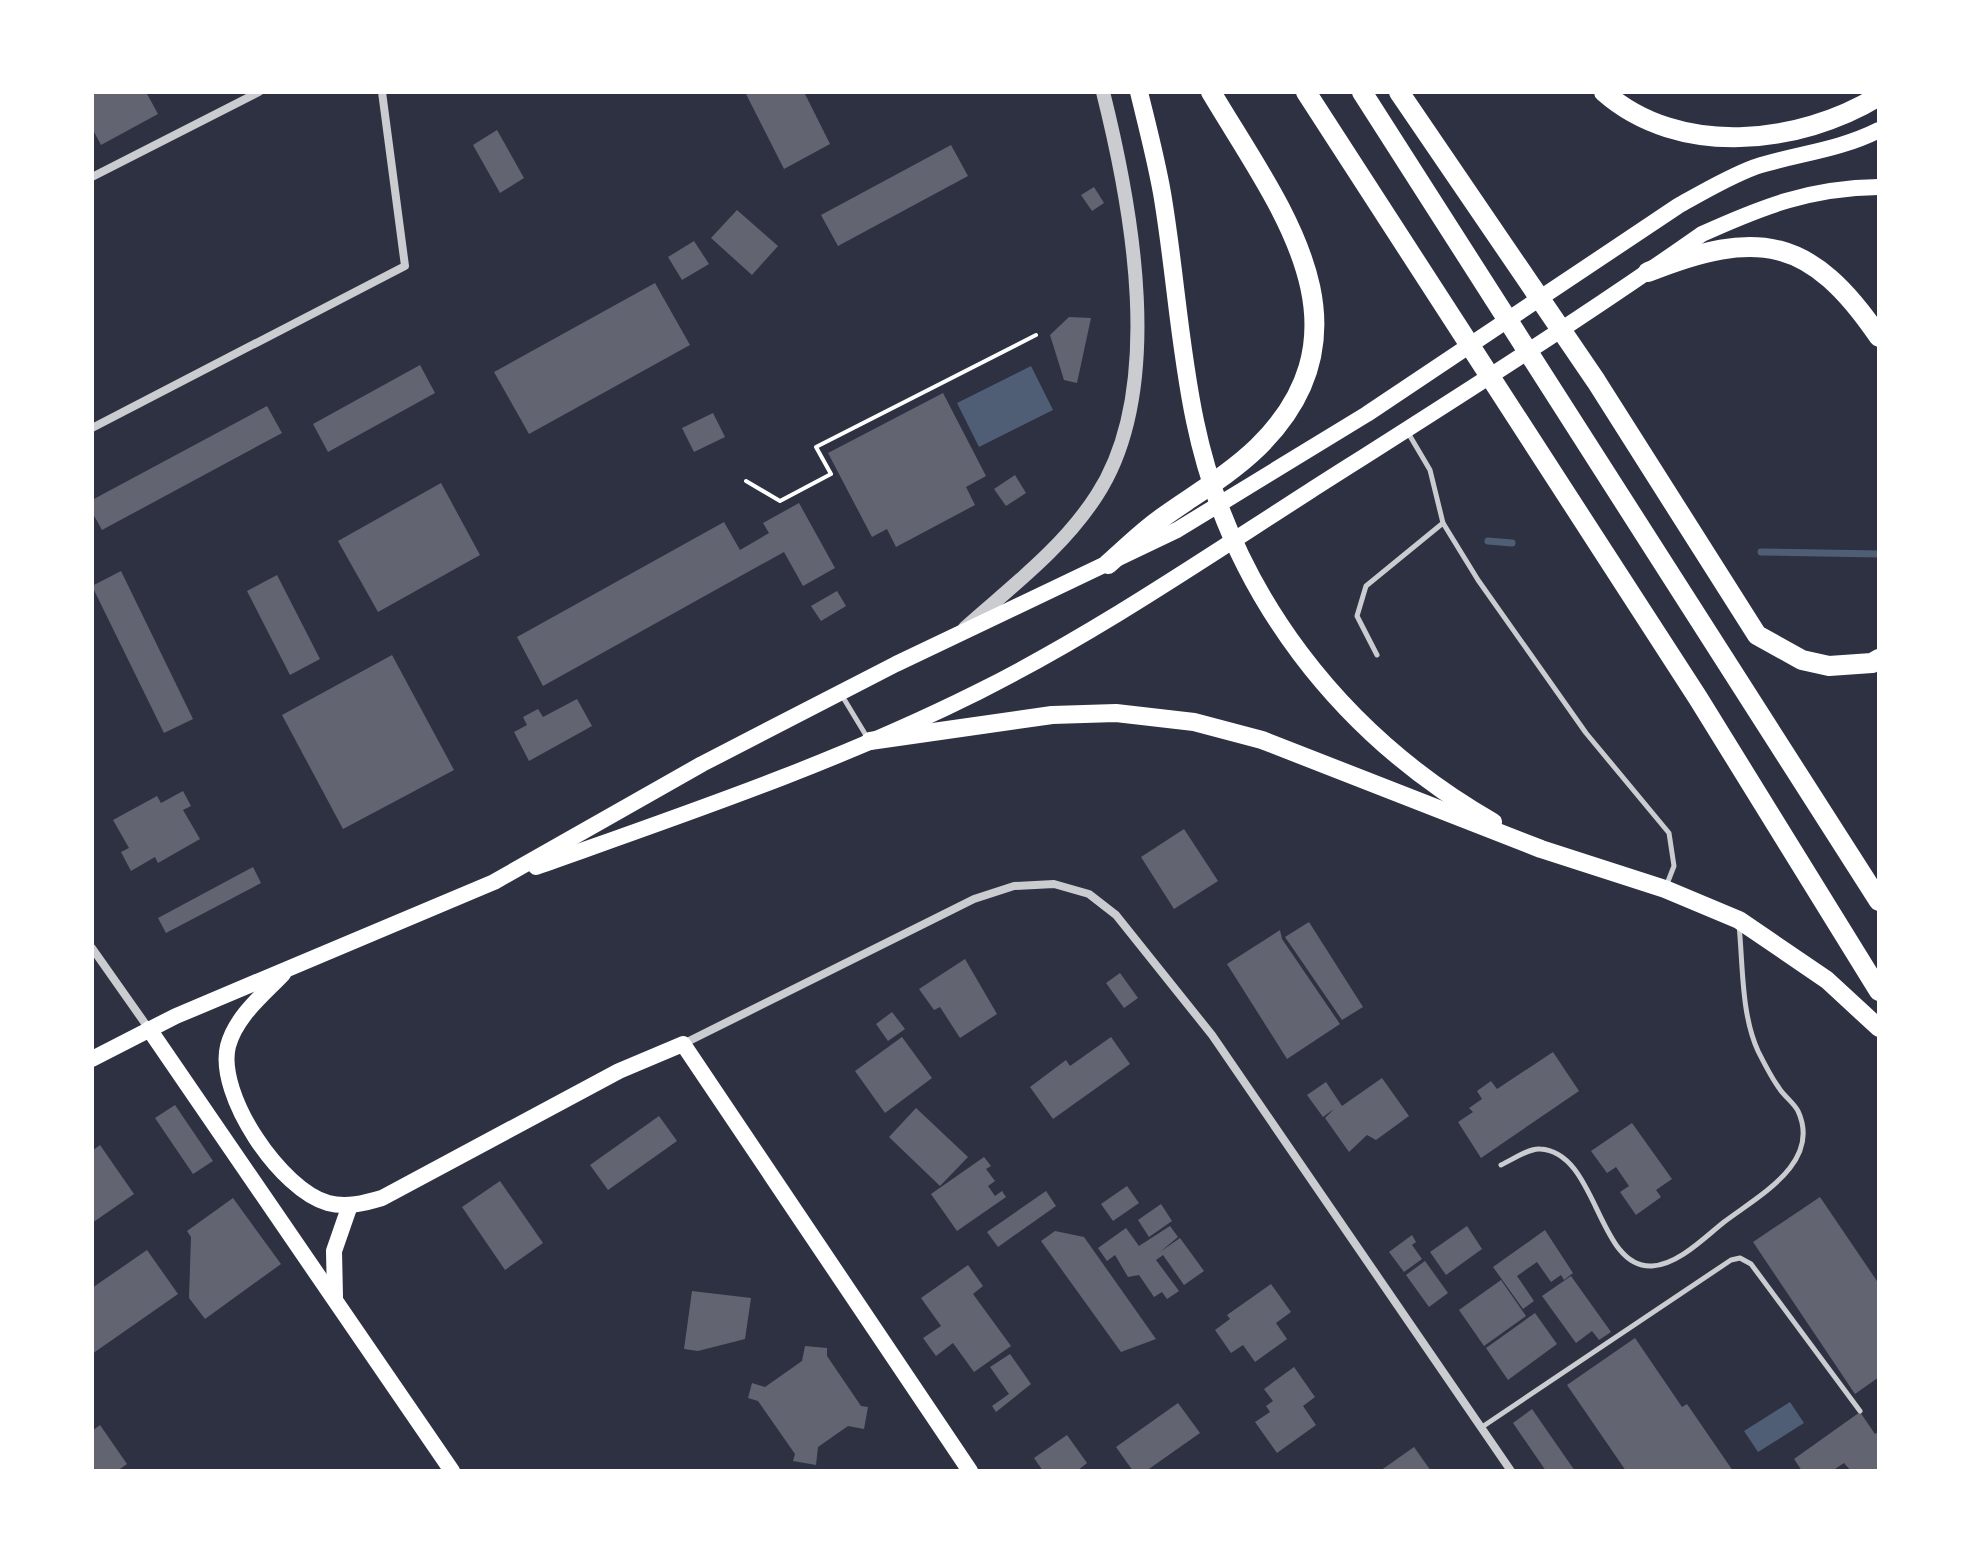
<svg xmlns="http://www.w3.org/2000/svg" width="1971" height="1563" viewBox="0 0 1971 1563" font-family="Quicksand,sans-serif">
	<rect width="100%" height="100%" fill="#2d3142"/>
	<g fill="#4f5d75">
		<polygon points="1031,366 1053,410 979,447 957,403"/>
		<polygon points="1790,1402 1804,1423 1758,1452 1744,1431"/>
	</g>
	<g fill="none" stroke-linecap="round" stroke-linejoin="round">
		<g stroke="#4f5d75" stroke-width="7">
			<polyline points="1488,541 1512,543"/>
			<polyline points="1761,552 1879,554"/>
		</g>
	</g>
	<g fill="#626471">
		<polygon points="92,92 146,92 158,114 101,145 92,128"/>
		<polygon points="745,92 804,92 830,144 784,169"/>
		<polygon points="497,130 524,178 500,193 473,145"/>
		<polygon points="951,145 968,176 838,246 821,215"/>
		<polygon points="1094,187 1104,203 1092,211 1081,195"/>
		<polygon points="737,210 778,246 752,275 711,238"/>
		<polygon points="694,241 709,264 682,280 668,257"/>
		<polygon points="655,283 690,345 529,434 494,372"/>
		<polygon points="1069,317 1091,318 1077,383 1064,380 1050,335"/>
		<polygon points="420,365 435,393 328,452 313,424"/>
		<polygon points="943,393 986,476 966,487 975,505 896,547 887,529 872,537 828,453"/>
		<polygon points="267,406 282,433 102,530 92,512 92,500"/>
		<polygon points="713,413 725,437 694,452 682,428"/>
		<polygon points="1015,475 1026,493 1006,506 994,489"/>
		<polygon points="441,483 480,555 378,612 338,541"/>
		<polygon points="799,503 835,568 803,586 784,552 543,686 517,637 724,522 740,550 769,533 763,523"/>
		<polygon points="121,571 193,719 164,733 92,586"/>
		<polygon points="277,575 320,659 290,675 247,591"/>
		<polygon points="837,591 846,606 821,621 811,606"/>
		<polygon points="392,655 454,770 343,829 282,715"/>
		<polygon points="577,699 592,726 529,761 514,732 527,725 523,717 538,709 543,717"/>
		<polygon points="183,791 191,806 183,810 200,839 158,863 155,857 131,871 121,852 129,848 113,820 157,796 161,803"/>
		<polygon points="1184,829 1218,881 1174,909 1141,857"/>
		<polygon points="253,867 261,883 166,933 158,918"/>
		<polygon points="1309,922 1363,1007 1342,1020 1285,937"/>
		<polygon points="1280,930 1282,939 1340,1024 1287,1059 1227,964"/>
		<polygon points="965,959 997,1014 960,1038 940,1007 934,1010 919,989"/>
		<polygon points="1120,973 1138,998 1124,1008 1106,983"/>
		<polygon points="892,1012 905,1029 888,1041 876,1024"/>
		<polygon points="902,1037 932,1078 885,1113 855,1071"/>
		<polygon points="1111,1037 1130,1064 1053,1119 1030,1087 1066,1060 1070,1066"/>
		<polygon points="1553,1052 1579,1091 1481,1158 1458,1122 1473,1112 1469,1108 1482,1099 1477,1091 1491,1081 1497,1089"/>
		<polygon points="1382,1078 1409,1116 1376,1140 1367,1135 1349,1152 1325,1118 1334,1109 1323,1117 1307,1095 1326,1082 1342,1106"/>
		<polygon points="175,1105 213,1161 193,1174 155,1118"/>
		<polygon points="916,1108 968,1157 940,1186 889,1137"/>
		<polygon points="659,1116 677,1141 608,1190 590,1165"/>
		<polygon points="1632,1123 1672,1179 1656,1190 1661,1197 1636,1215 1620,1192 1629,1186 1616,1167 1607,1173 1591,1151"/>
		<polygon points="100,1145 134,1194 92,1223 92,1151"/>
		<polygon points="984,1157 991,1166 986,1169 995,1181 988,1186 995,1196 1002,1191 1006,1197 957,1231 931,1194"/>
		<polygon points="500,1181 543,1243 505,1270 462,1207"/>
		<polygon points="1127,1186 1139,1203 1113,1221 1101,1204"/>
		<polygon points="1046,1191 1056,1206 998,1247 987,1232"/>
		<polygon points="1820,1197 1879,1284 1879,1377 1855,1394 1753,1242"/>
		<polygon points="233,1198 281,1264 205,1319 189,1298 191,1237 187,1231"/>
		<polygon points="1161,1204 1172,1221 1149,1237 1138,1220"/>
		<polygon points="1170,1226 1178,1237 1160,1252 1180,1238 1204,1271 1184,1285 1163,1255 1156,1260 1179,1291 1167,1299 1162,1292 1154,1297 1139,1275 1128,1277 1115,1255 1107,1261 1098,1248 1126,1228 1139,1246"/>
		<polygon points="1467,1226 1482,1249 1446,1275 1430,1252"/>
		<polygon points="1545,1230 1573,1273 1564,1280 1561,1275 1551,1282 1537,1262 1517,1276 1534,1301 1523,1309 1493,1267"/>
		<polygon points="1055,1231 1084,1237 1156,1339 1121,1352 1041,1241"/>
		<polygon points="1412,1235 1416,1242 1412,1245 1422,1259 1404,1272 1389,1252"/>
		<polygon points="147,1250 178,1294 92,1354 92,1288"/>
		<polygon points="1425,1261 1448,1293 1429,1307 1406,1275"/>
		<polygon points="968,1265 983,1286 973,1294 1011,1346 974,1372 953,1343 936,1356 923,1338 941,1326 921,1298"/>
		<polygon points="1571,1276 1611,1332 1599,1340 1592,1331 1576,1343 1542,1296"/>
		<polygon points="1501,1280 1526,1316 1484,1346 1459,1310"/>
		<polygon points="1271,1284 1291,1312 1276,1323 1287,1339 1255,1362 1243,1345 1231,1353 1215,1330 1230,1319 1227,1315"/>
		<polygon points="692,1291 751,1298 745,1339 698,1351 684,1349"/>
		<polygon points="1535,1313 1557,1344 1508,1380 1486,1348"/>
		<polygon points="1635,1338 1682,1407 1687,1404 1733,1471 1626,1471 1567,1385"/>
		<polygon points="805,1346 827,1348 827,1356 861,1406 868,1407 864,1429 848,1426 818,1447 816,1465 793,1461 795,1454 758,1401 748,1398 752,1383 765,1387 802,1361"/>
		<polygon points="1010,1354 1031,1384 996,1412 992,1406 1009,1394 990,1367"/>
		<polygon points="1294,1367 1315,1397 1303,1406 1316,1425 1277,1453 1255,1422 1270,1412 1266,1406 1273,1401 1264,1389"/>
		<polygon points="1178,1403 1200,1433 1146,1471 1133,1471 1116,1447"/>
		<polygon points="1532,1409 1575,1471 1546,1471 1513,1423"/>
		<polygon points="1860,1412 1875,1434 1879,1431 1879,1471 1851,1471 1844,1463 1832,1471 1802,1471 1794,1459"/>
		<polygon points="100,1425 127,1464 117,1471 92,1471 92,1431"/>
		<polygon points="1067,1435 1087,1463 1077,1471 1043,1471 1034,1458"/>
		<polygon points="1414,1447 1431,1471 1380,1471"/>
	</g>
	<g fill="none" stroke-linecap="round" stroke-linejoin="round">
		<polyline stroke="#fff" stroke-width="4" points="746,481 780,501 831,474 816,447 1036,335"/>
		<g stroke="#caccd0" stroke-width="5">
			<polyline points="1407,431 1430,470 1443,523 1478,580 1586,733 1669,833 1674,866 1667,884"/>
			<polyline points="1377,655 1357,616 1366,586 1443,523"/>
			<polyline points="841,694 867,737"/>
			<path d="M1501,1165C1512,1160 1529,1148 1540,1149C1598,1152 1597,1269 1652,1266C1678,1265 1705,1237 1724,1222C1758,1196 1822,1163 1798,1111C1794,1103 1784,1096 1779,1088C1771,1077 1764,1063 1758,1051C1741,1014 1743,964 1739,925"/>
			<polyline points="1482,1427 1731,1260 1740,1258 1751,1264 1860,1411"/>
		</g>
		<g stroke="#caccd0" stroke-width="8">
			<polyline points="92,177 259,92"/>
			<polyline points="92,428 405,266 382,92"/>
			<polyline points="92,948 149,1029"/>
			<polyline points="683,1044 974,899 1014,886 1054,884 1089,894 1116,915 1212,1035 1511,1471"/>
		</g>
		<path stroke="#caccd0" stroke-width="14" d="M965,628C1012,586 1063,548 1097,495C1166,389 1132,208 1103,92"/>
		<g stroke="#fff" stroke-width="16">
			<path d="M536,867C685,814 836,763 978,692C1094,634 1201,561 1310,491C1442,407 1574,324 1702,234C1764,206 1810,188 1879,187"/>
			<path d="M283,974C263,995 236,1016 228,1046C216,1095 281,1190 328,1203C346,1208 365,1203 382,1198L619,1071L683,1044L970,1471"/>
			<polyline points="149,1029 452,1471"/>
			<path d="M92,1059L176,1016L494,882L702,764L896,664L1177,530L1367,414L1678,206C1703,192 1728,177 1755,167C1799,153 1837,151 1879,130"/>
			<polyline points="335,1297 334,1251 350,1205"/>
		</g>
		<g stroke="#fff" stroke-width="18">
			<path d="M1139,92C1147,125 1156,159 1162,193C1175,269 1179,345 1195,421C1231,594 1341,735 1493,822"/>
			<polyline points="870,741 1052,715 1116,713 1194,722 1262,740 1541,849 1665,889 1739,920 1827,980 1879,1028"/>
		</g>
		<g stroke="#fff" stroke-width="20">
			<polyline points="1306,92 1698,698 1879,991"/>
			<polyline points="1362,92 1879,901"/>
			<polyline points="1399,92 1596,381 1757,635 1802,660 1829,666 1872,663 1879,659"/>
			<path d="M1604,92C1679,158 1799,145 1879,96"/>
			<path d="M1648,272C1758,228 1811,237 1879,337"/>
			<path d="M1108,564C1125,549 1141,533 1159,520C1192,496 1228,476 1258,447C1379,328 1278,205 1211,92"/>
		</g>
	</g>
	<rect width="1971" height="1563" fill="none" stroke="#ffffff" stroke-width="188"/>
</svg>
